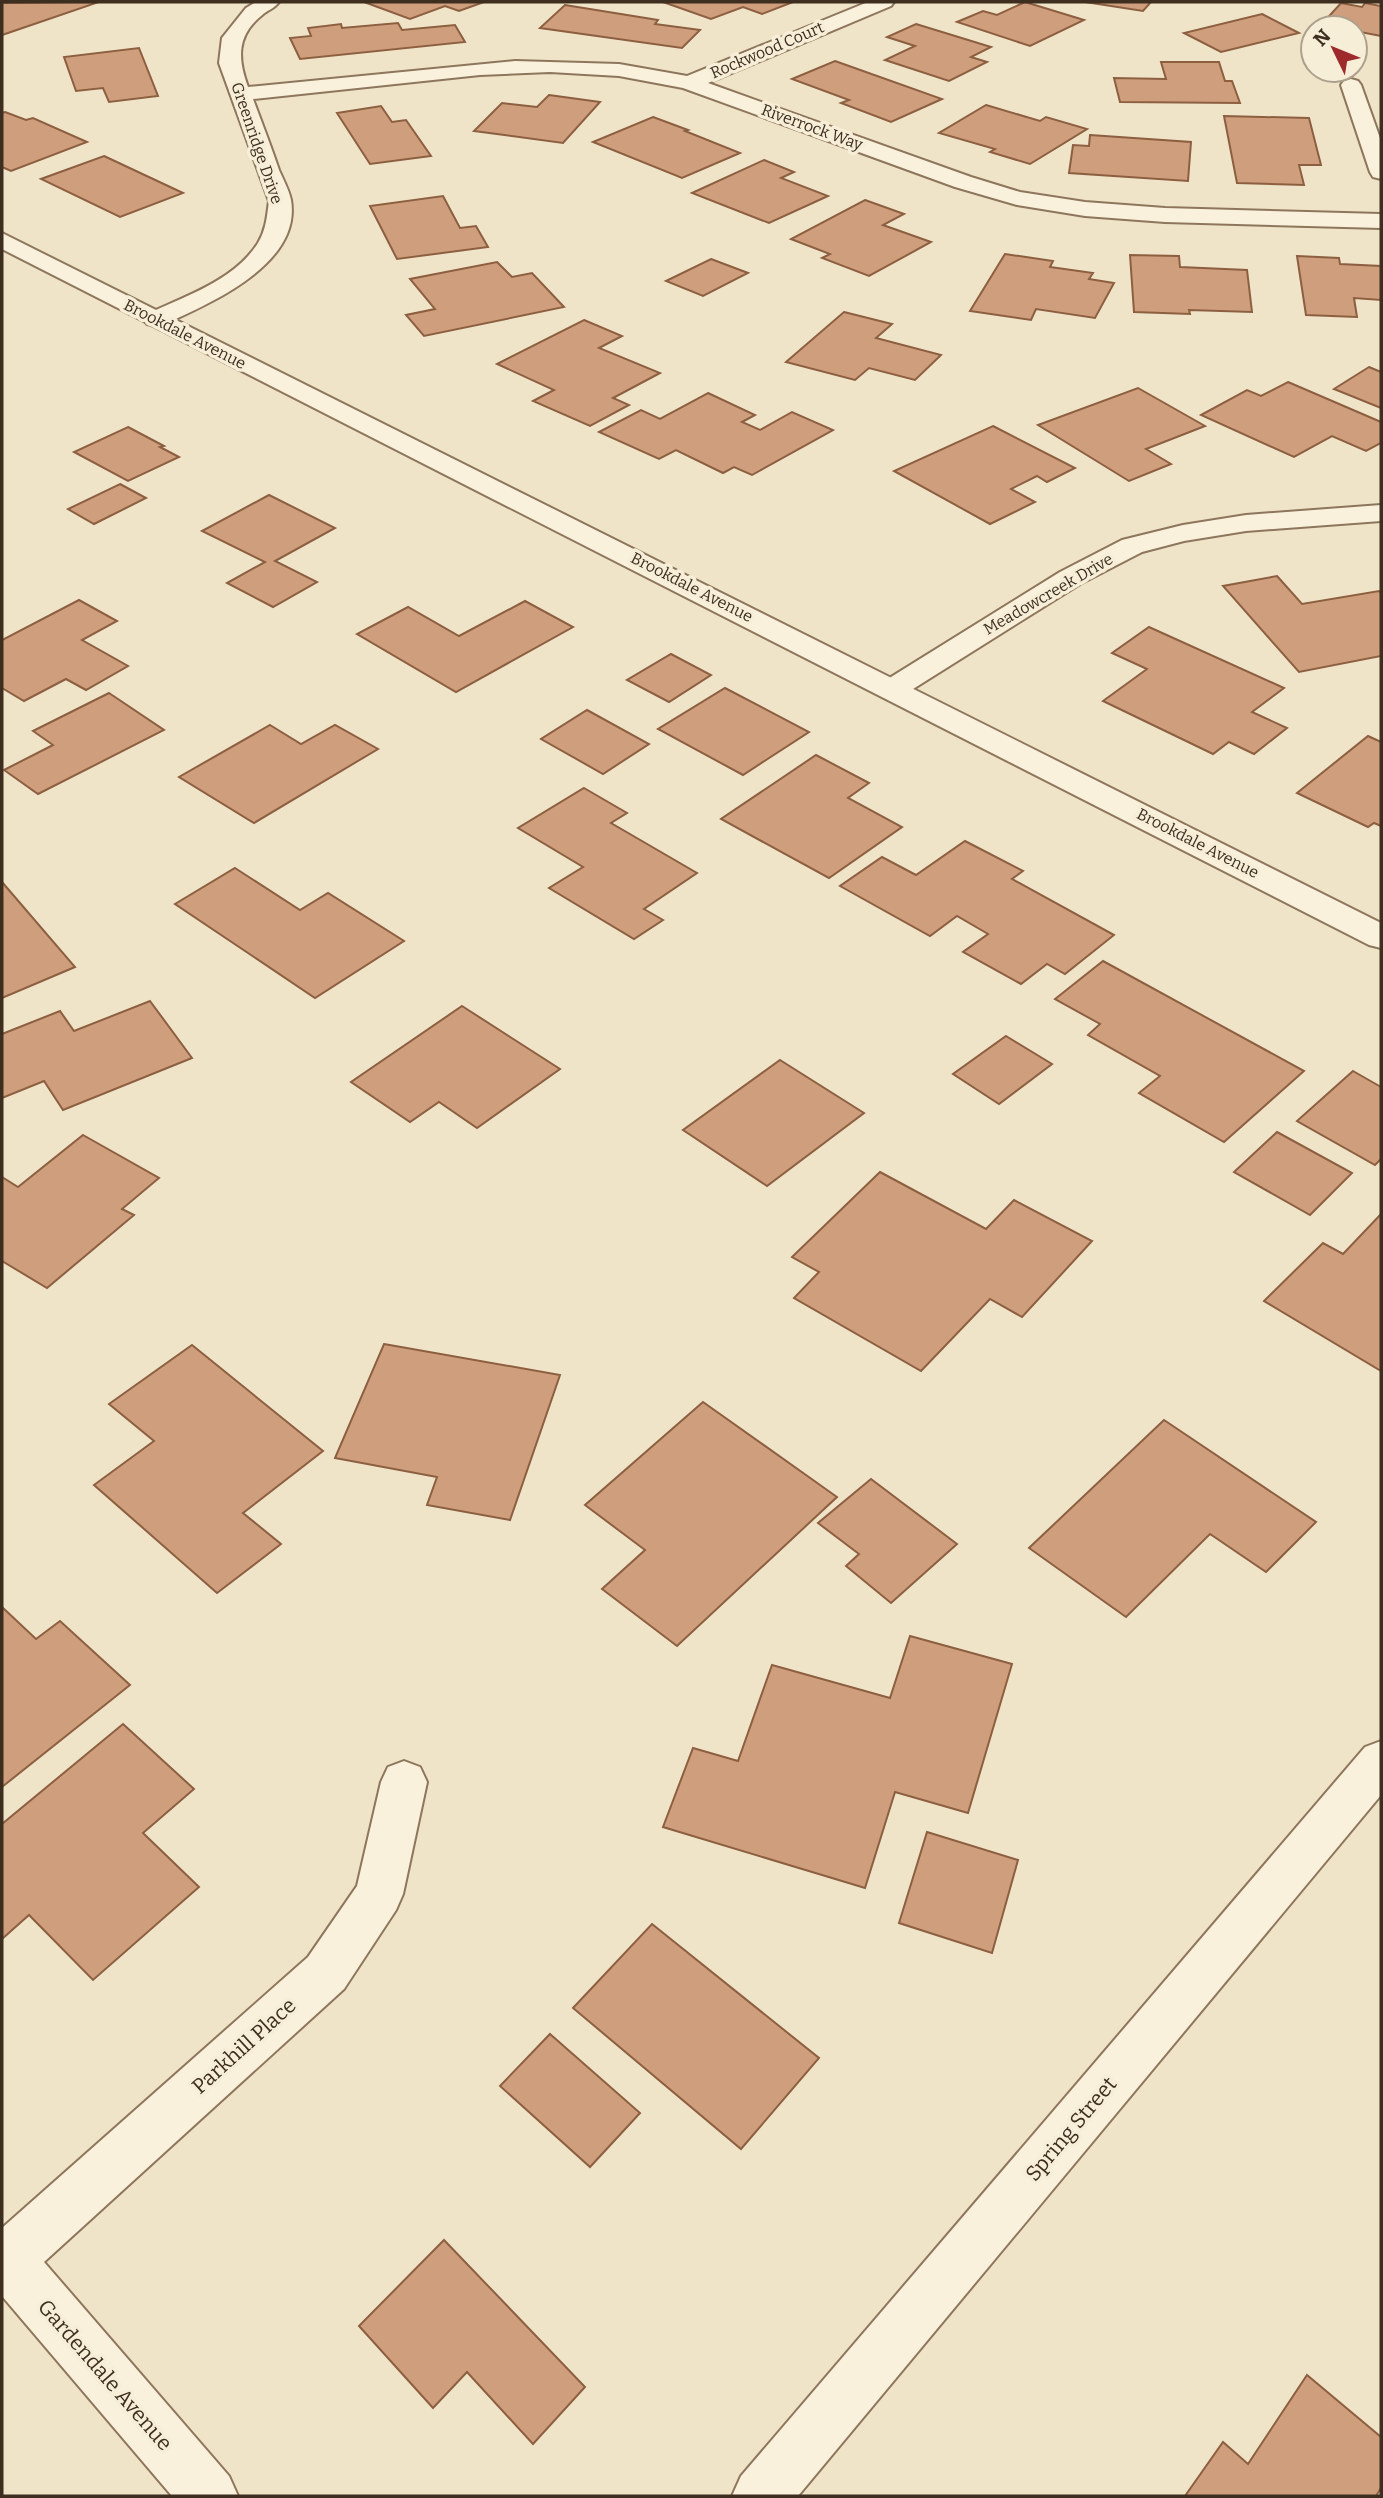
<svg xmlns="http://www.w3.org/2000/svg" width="1383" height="2498" viewBox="0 0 1383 2498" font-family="Bitter,serif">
	<rect width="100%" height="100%" fill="#f0e4c8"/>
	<g fill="#cf9f7d" stroke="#8d5f41" stroke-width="2">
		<polygon points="92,2 96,3 2,35 2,3"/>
		<polygon points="364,2 484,2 459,11 445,6 410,19"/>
		<polygon points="663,2 793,2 762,14 743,7 711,19"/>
		<polygon points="1025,2 1084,20 1030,46 957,22 983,11 997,15"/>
		<polygon points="1085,2 1151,2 1143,11"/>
		<polygon points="1341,3 1362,7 1365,3 1381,6 1381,36 1355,31 1355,28 1321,25"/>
		<polygon points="565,5 658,20 655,24 700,30 682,48 540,28"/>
		<polygon points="1262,14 1299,33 1221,52 1184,33"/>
		<polygon points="398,23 402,30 455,25 465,42 300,59 290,38 311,36 308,28 341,24 342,28"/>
		<polygon points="916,24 991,47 971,57 987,62 949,81 885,60 915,46 887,37"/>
		<polygon points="139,48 158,96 109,102 103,88 76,91 64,57"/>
		<polygon points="835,61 942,99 891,122 841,103 849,100 792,79"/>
		<polygon points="1161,62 1219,62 1225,81 1232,81 1240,103 1120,102 1114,78 1166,79"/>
		<polygon points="549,95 600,102 563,143 474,131 502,103 537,107"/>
		<polygon points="986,105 1040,121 1046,117 1087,129 1030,164 990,152 995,149 939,133"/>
		<polygon points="381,106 392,122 406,120 431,156 370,164 337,113"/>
		<polygon points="5,112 26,120 33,118 87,142 11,171 2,167 2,113"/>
		<polygon points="1224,116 1309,118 1321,165 1299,165 1304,185 1237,183"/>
		<polygon points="653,117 688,130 685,131 740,153 682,178 593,142"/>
		<polygon points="1090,135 1191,142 1188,181 1069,173 1073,145 1089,146"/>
		<polygon points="104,156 183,193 120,217 41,179"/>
		<polygon points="764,160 794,172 781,178 828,196 769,223 692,193"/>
		<polygon points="443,196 460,228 476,226 488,247 397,259 370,206"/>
		<polygon points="865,200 904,214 883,225 931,242 869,276 822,258 830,254 791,239"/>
		<polygon points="1005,254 1053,261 1050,267 1093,273 1089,279 1114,283 1095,318 1036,309 1031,320 970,311"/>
		<polygon points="1130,255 1179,256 1180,267 1247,270 1252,312 1189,310 1190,314 1134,312"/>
		<polygon points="1297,256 1339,258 1340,264 1381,266 1381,300 1354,298 1357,317 1306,315"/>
		<polygon points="711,259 748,273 703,296 666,281"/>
		<polygon points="497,262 512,277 532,273 564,307 424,336 406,315 435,309 410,279"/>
		<polygon points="844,312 892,324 876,338 941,355 915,380 869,368 855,380 786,362"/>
		<polygon points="584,320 622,336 599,348 660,373 613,398 629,405 590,426 533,401 554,390 497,364"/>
		<polygon points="1369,367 1381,372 1381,408 1334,389"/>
		<polygon points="1288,382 1381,422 1381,443 1366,451 1332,436 1294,457 1201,415 1247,390 1261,396"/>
		<polygon points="1138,388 1205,426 1146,449 1171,464 1129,481 1038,425"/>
		<polygon points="708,393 755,415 742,422 760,430 792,412 833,430 752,475 734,467 723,473 676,450 659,459 599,432 641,410 660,419"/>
		<polygon points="993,426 1075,468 1047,482 1037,476 1011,489 1035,502 990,524 894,471"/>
		<polygon points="128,427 164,446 160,447 179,457 128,481 74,452"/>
		<polygon points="120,484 146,498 94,524 68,509"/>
		<polygon points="269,495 335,528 275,561 317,582 273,607 227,583 265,562 202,531"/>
		<polygon points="1277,576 1302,604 1379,591 1381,593 1381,656 1299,672 1223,586"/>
		<polygon points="79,600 117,621 82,640 128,666 86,690 66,679 24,701 2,688 2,640"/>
		<polygon points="525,601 573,627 456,692 357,634 408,607 459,636"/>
		<polygon points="1149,627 1284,688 1252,712 1287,728 1254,754 1229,742 1213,754 1103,701 1147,669 1112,653"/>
		<polygon points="671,654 711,675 669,702 627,680"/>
		<polygon points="725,688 809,732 743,775 658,729"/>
		<polygon points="109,693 164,730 38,794 4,770 53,745 33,731"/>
		<polygon points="587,710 649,744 603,774 541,739"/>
		<polygon points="270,725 301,744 335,725 378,749 254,823 179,777"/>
		<polygon points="1368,736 1381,742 1381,826 1374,823 1368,827 1297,793"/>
		<polygon points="816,755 869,783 848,798 902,827 829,878 721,819"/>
		<polygon points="584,788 627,813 611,823 697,873 644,909 663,920 634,939 549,888 583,867 518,828"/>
		<polygon points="965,841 1023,871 1012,879 1114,935 1065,974 1047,964 1021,984 963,952 988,934 957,916 930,936 840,886 882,857 916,875"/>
		<polygon points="235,868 300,910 328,893 404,941 315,998 175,904"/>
		<polygon points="2,882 75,967 2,998"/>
		<polygon points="1103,961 1304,1071 1224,1142 1139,1093 1160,1076 1088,1035 1100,1024 1055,999"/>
		<polygon points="150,1001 192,1058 63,1110 44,1081 2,1098 2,1034 60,1011 74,1031"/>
		<polygon points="462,1006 560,1069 477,1128 439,1102 410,1122 351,1082"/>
		<polygon points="1006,1036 1052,1064 999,1104 953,1074"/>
		<polygon points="780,1060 864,1113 767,1186 683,1130"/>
		<polygon points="1353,1071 1381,1087 1381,1159 1375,1165 1297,1121"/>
		<polygon points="1277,1132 1352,1173 1310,1215 1234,1172"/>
		<polygon points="83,1135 159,1178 122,1209 134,1215 47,1288 2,1261 2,1177 18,1187"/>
		<polygon points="880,1172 986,1229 1014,1200 1092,1241 1022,1317 990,1299 921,1371 794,1298 819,1272 792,1257"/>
		<polygon points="1381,1214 1381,1371 1264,1301 1323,1243 1343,1254"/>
		<polygon points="384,1344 560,1375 510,1520 427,1505 437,1477 335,1458"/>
		<polygon points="192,1345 323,1451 243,1513 281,1544 217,1593 94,1485 154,1441 109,1404"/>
		<polygon points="703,1402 837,1497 677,1646 602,1589 645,1550 585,1505"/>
		<polygon points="1164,1420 1316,1522 1266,1572 1210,1534 1126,1617 1029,1548"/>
		<polygon points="871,1479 957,1544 891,1603 846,1566 859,1554 818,1523"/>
		<polygon points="2,1607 36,1639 60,1621 130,1685 2,1787"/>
		<polygon points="910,1636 1012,1664 968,1813 895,1792 865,1888 663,1827 693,1748 738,1761 772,1665 890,1698"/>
		<polygon points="123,1724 194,1789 143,1833 199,1887 93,1980 29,1915 2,1939 2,1824"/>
		<polygon points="927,1832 1018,1860 992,1953 899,1923"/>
		<polygon points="652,1924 819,2058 741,2149 573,2008"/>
		<polygon points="550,2034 640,2113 590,2167 500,2086"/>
		<polygon points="444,2240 585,2387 533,2444 467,2372 433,2408 359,2326"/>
		<polygon points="1307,2375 1381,2437 1381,2488 1376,2496 1185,2496 1223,2442 1248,2464"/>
	</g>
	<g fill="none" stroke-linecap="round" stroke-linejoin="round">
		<g stroke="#8d765c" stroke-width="4">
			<g id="minor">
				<path d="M256,2H279C274,9 267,10 261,16C236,36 238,60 248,87L515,61L619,64L687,76L868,2H894L891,6L708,83L971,177L1020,192L1085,202L1165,208L1381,214V228L1165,222L1085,216L1017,205L955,187L683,88L619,76L550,72L480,75L253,99C262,123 271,146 279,170C283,179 289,190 291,200C302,264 210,303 165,324L156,326L147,324L144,319L147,314C184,297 235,280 258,243C266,230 267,216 269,201L219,63L222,38L246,8Z"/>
				<polygon points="1351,79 1358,81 1361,85 1381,141 1381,179 1373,177 1370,172 1341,85 1344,81"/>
				<polygon points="1381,505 1381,521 1246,531 1184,541 1142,552 1080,584 905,694 894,697 883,694 879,688 883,682 1060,572 1122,540 1183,525 1246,515"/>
				<polygon points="404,1761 420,1767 427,1782 403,1894 396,1910 344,1989 44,2262 229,2476 238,2496 172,2496 2,2296 2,2228 308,1957 357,1886 381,1782 388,1767"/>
			</g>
		</g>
		<g stroke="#8d765c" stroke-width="4">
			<g id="tertiary">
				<polygon points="2,233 1381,923 1381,948 1369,945 2,249"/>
				<polygon points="1381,1741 1381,1795 798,2496 732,2496 741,2476 1365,1747"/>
			</g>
		</g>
		<use href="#minor" fill="#faf1dc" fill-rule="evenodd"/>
		<use href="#tertiary" fill="#faf1dc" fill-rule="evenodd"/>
	</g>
	<g text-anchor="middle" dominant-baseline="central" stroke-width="7" stroke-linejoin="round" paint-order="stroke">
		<g font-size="16" fill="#3d2e20" stroke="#f7eed8">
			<text transform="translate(767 50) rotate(-23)">Rockwood Court</text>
			<text transform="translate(812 127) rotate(20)">Riverrock Way</text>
			<text transform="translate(257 143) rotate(71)">Greenridge Drive</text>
			<text transform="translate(185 334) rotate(27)">Brookdale Avenue</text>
			<text transform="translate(692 587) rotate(27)">Brookdale Avenue</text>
			<text transform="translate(1048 594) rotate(-30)">Meadowcreek Drive</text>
			<text transform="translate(1198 843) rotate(27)">Brookdale Avenue</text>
		</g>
		<g font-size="21" fill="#3d2e20" stroke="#f7eed8">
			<text transform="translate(244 2046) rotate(-42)">Parkhill Place</text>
			<text transform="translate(1071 2129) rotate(-50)">Spring Street</text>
			<text transform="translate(105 2375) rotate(49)">Gardendale Avenue</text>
		</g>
	</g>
	<rect width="1383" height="2498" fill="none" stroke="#3d2e20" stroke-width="7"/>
	<g transform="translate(1334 49) rotate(313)"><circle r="33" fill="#f7eed8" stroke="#ada18e" stroke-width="2"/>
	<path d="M0-5L12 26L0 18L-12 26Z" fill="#9e2a2b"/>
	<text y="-10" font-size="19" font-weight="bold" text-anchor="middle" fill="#3d2e20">N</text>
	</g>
</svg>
